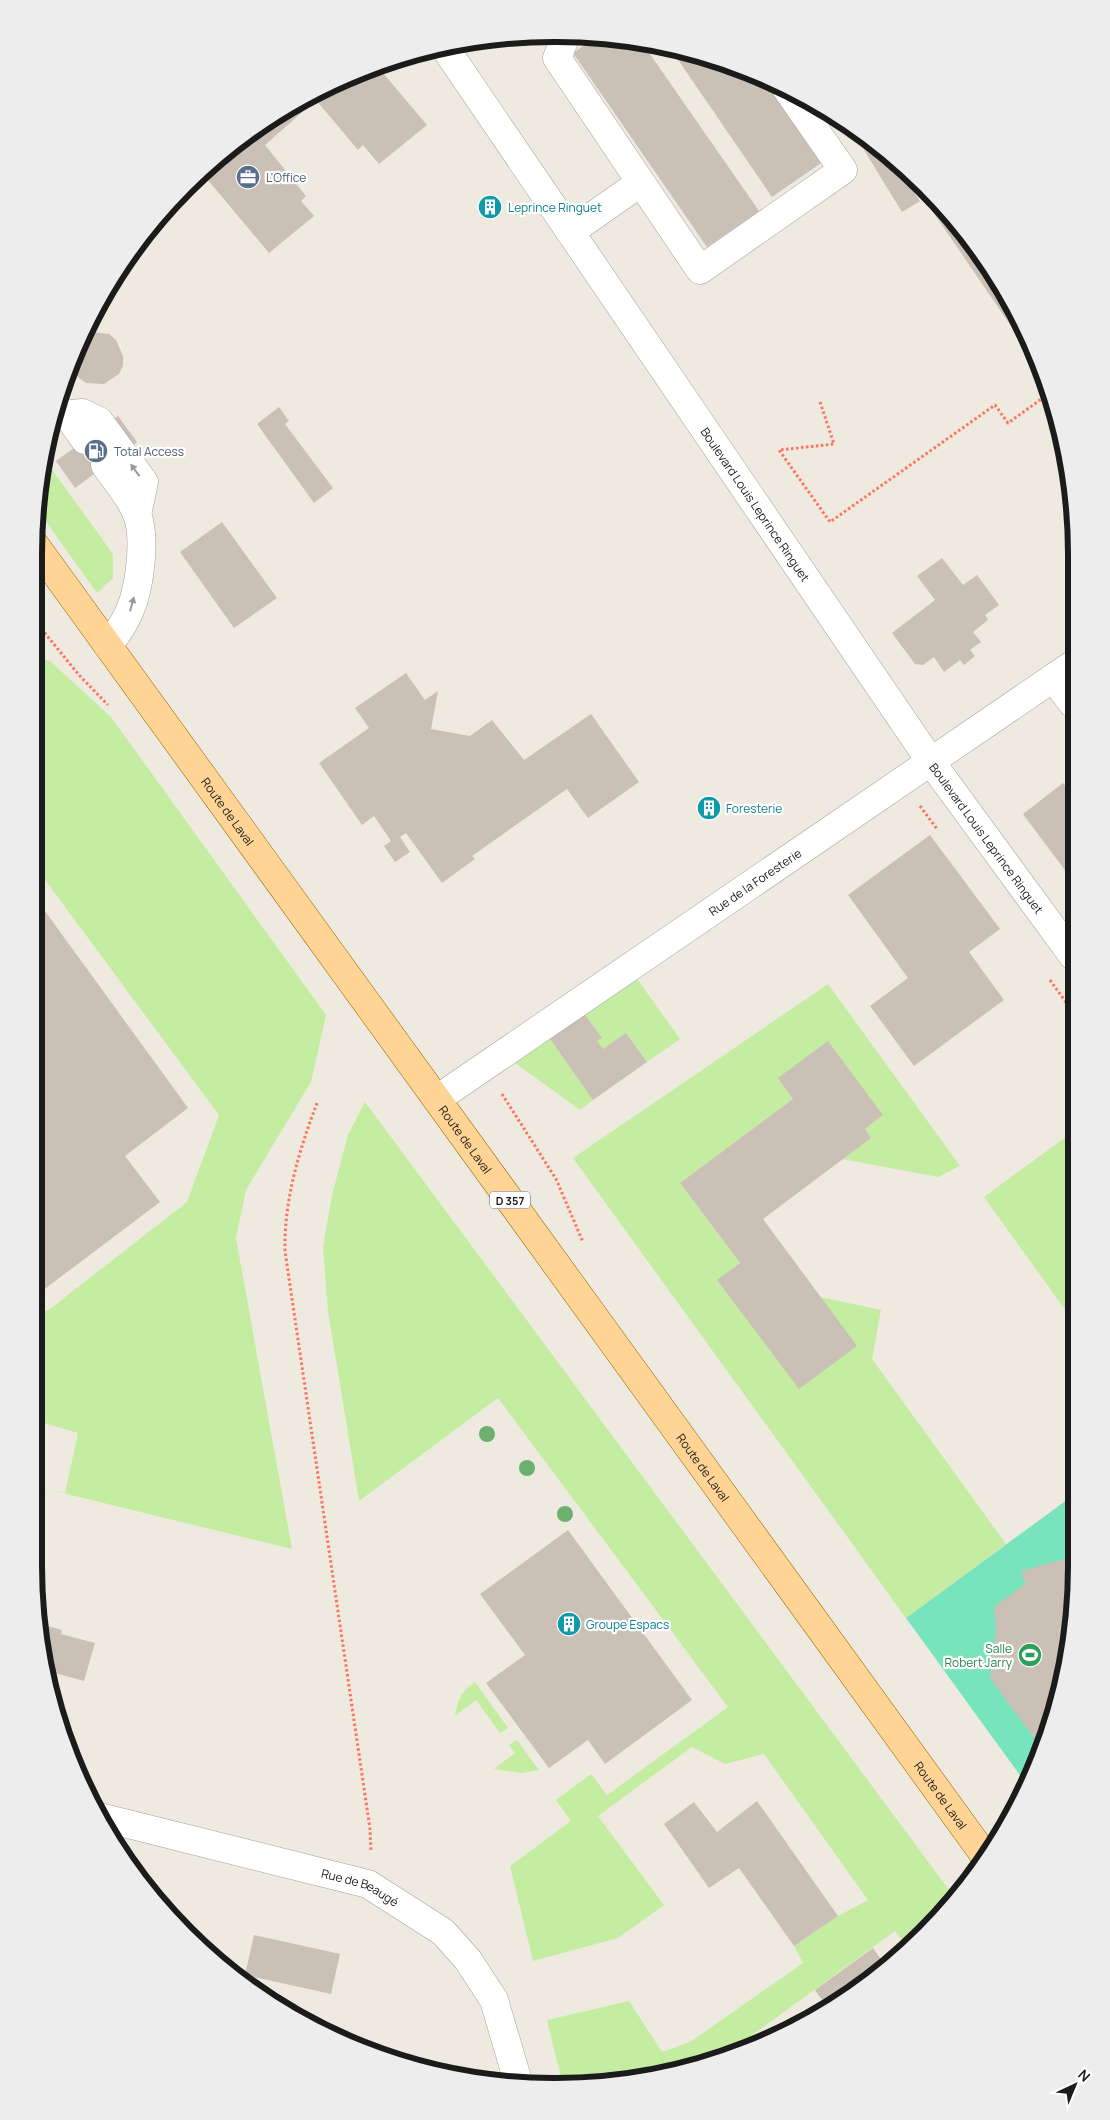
<svg xmlns="http://www.w3.org/2000/svg" width="1110" height="2120" viewBox="0 0 1110 2120" font-family="Manrope,sans-serif">
	<rect width="100%" height="100%" fill="#eeeae0"/>
	<g fill="#c4eda1">
		<polygon points="45,460 113,554 113,578 97,593 37,509"/>
		<polygon points="35,658 50,661 111,717 326,1015 311,1082 246,1190 236,1238 292,1549 34,1486 65,1493 78,1433 34,1420 34,1315 50,1309 187,1202 219,1115 34,865"/>
		<polygon points="635,976 680,1039 647,1062 626,1033 603,1049 597,1041 601,1038 583,1012"/>
		<polygon points="828,984 960,1166 938,1177 842,1159 871,1138 865,1129 883,1115 828,1042 793,1099 680,1183 740,1263 718,1280 820,1297 881,1310 872,1359 1006,1544 906,1618 573,1158"/>
		<polygon points="548,1036 593,1100 580,1110 511,1060"/>
		<polygon points="365,1102 955,1898 923,1934 907,1947 895,1931 725,2055 690,2068 673,2067 672,2071 589,2085 563,2085 547,2020 629,2001 662,2052 690,2042 803,1963 794,1946 838,1916 868,1900 764,1754 725,1764 692,1747 598,1816 664,1905 618,1938 533,1961 510,1866 571,1821 556,1800 591,1774 607,1795 728,1707 498,1398 359,1501 328,1311 323,1247 332,1195 348,1135"/>
		<polygon points="1074,1131 1074,1322 984,1197"/>
		<path d="M475,1682L508,1728L500,1733L476,1700L455,1716C458,1700 461,1691 475,1682Z"/>
		<polygon points="517,1740 539,1770 522,1773 494,1769 515,1753 509,1745"/>
	</g>
	<polygon fill="#77e4bd" points="1075,1494 1075,1599 1059,1700 1027,1785 906,1618"/>
	<g fill="#cac0b6">
		<polygon points="598,36 643,44 759,211 707,247 573,53"/>
		<polygon points="670,48 690,52 769,81 824,161 772,197"/>
		<polygon points="377,66 427,125 379,164 363,145 358,150 316,100 265,145 306,196 301,201 314,216 269,253 202,173 212,163 295,103"/>
		<polygon points="853,132 891,158 920,201 902,212"/>
		<polygon points="905,171 969,238 1019,325 1013,329"/>
		<polygon points="490,196 501,212 491,219 480,203"/>
		<polygon points="92,332 109,334 116,340 123,356 123,366 119,374 104,384 86,383 79,378 71,367 84,335"/>
		<polygon points="279,407 289,421 285,424 333,488 314,503 257,424"/>
		<polygon points="118,416 137,442 75,488 56,461"/>
		<polygon points="222,522 277,598 234,628 180,552"/>
		<polygon points="942,558 963,585 977,575 999,605 985,615 988,620 973,632 981,642 970,650 975,656 964,665 960,660 944,672 934,657 923,665 915,664 892,633 935,600 917,576"/>
		<polygon points="406,673 425,700 438,691 431,729 470,736 492,720 524,760 591,714 639,782 588,818 567,789 472,856 475,859 442,883 406,833 400,837 410,852 395,862 384,846 391,841 374,816 362,825 319,763 369,728 355,708"/>
		<polygon points="1063,783 1073,796 1073,881 1023,814"/>
		<polygon points="714,797 721,807 705,819 698,808"/>
		<polygon points="930,835 1000,929 969,952 1004,1000 914,1066 870,1006 908,978 848,895"/>
		<polygon points="34,896 188,1108 125,1156 160,1202 34,1297"/>
		<polygon points="583,1012 602,1038 597,1041 603,1049 626,1033 647,1062 593,1100 548,1036"/>
		<polygon points="828,1041 883,1115 865,1129 871,1138 763,1219 857,1346 799,1389 717,1280 740,1263 680,1183 793,1099 778,1078"/>
		<polygon points="568,1530 692,1700 605,1764 588,1740 549,1768 486,1683 525,1655 480,1594"/>
		<polygon points="1075,1556 1075,1599 1059,1700 1041,1747 990,1678 996,1632 994,1607 1025,1584 1021,1571"/>
		<polygon points="40,1624 62,1630 61,1634 95,1643 84,1681 51,1672 52,1668 44,1666"/>
		<polygon points="757,1801 838,1916 794,1946 739,1868 709,1888 664,1824 694,1802 717,1832"/>
		<polygon points="254,1935 340,1954 331,1994 245,1975"/>
		<polygon points="873,1948 885,1965 845,1998 828,2008 815,1990"/>
	</g>
	<g fill="none" stroke-linecap="round" stroke-linejoin="round">
		<g stroke="#a2a2a2" stroke-width="29">
			<g id="minor">
				<polyline points="566,36 557,58 700,270 843,170 786,88"/>
				<path id="s1" d="M445,48L931,762L1073,956"/>
				<polyline points="570,232 640,183"/>
				<polyline points="54,414 70,419 85,440"/>
				<polyline points="63,415 82,413 99,421 144,482 137,515"/>
				<path d="M105,465C116,481 130,496 137,514C146,537 140,587 130,610C125,623 117,634 108,646"/>
				<polyline points="1053,678 1072,703"/>
				<path id="s2" d="M437,1099L1072,665"/>
				<path id="s3" d="M100,1817L368,1884L443,1932L468,1960L494,2000L519,2085"/>
			</g>
		</g>
		<g stroke="#936600" stroke-width="29">
			<g id="major">
				<path id="s4" d="M35,545L985,1856"/>
			</g>
		</g>
		<g stroke="#ff7460" stroke-width="3" stroke-dasharray="2.5 2.5" stroke-linecap="butt">
			<polyline points="820,402 834,444 779,450 830,522 995,405 1008,423 1047,395"/>
			<polyline points="35,621 79,675 108,705"/>
			<polyline points="920,806 937,829"/>
			<polyline points="1050,980 1073,1012"/>
			<polyline points="502,1094 556,1179 583,1242"/>
			<path d="M317,1103C299,1151 284,1199 285,1251L370,1829L371,1852"/>
		</g>
		<use href="#minor" stroke="#fff" stroke-width="28"/>
		<use href="#major" stroke="#ffd494" stroke-width="28"/>
	</g>
	<g fill="#6daf6e">
		<circle cx="487" cy="1434" r="8"/>
		<circle cx="527" cy="1468" r="8"/>
		<circle cx="565" cy="1514" r="8"/>
	</g>
	<defs><path id="oneway-solid" d="M-6-.8H1V-3.2L6.5 0L1 3.2V.8H-6Z" transform="scale(1.25)"/></defs>
	<g fill="#989898">
		<use href="#oneway-solid" transform="translate(135 470) rotate(-126)"/>
		<use href="#oneway-solid" transform="translate(132 604) rotate(-75)"/>
	</g>
	<defs>
		<g id="office-disc" transform="scale(1.25)"><circle r="9.5" fill="#5c6f8a" stroke="#fff"/><path d="M-6-3h4V-5.5h4V-3h4V5H-6ZM-1-4.5V-3h2v-1.5ZM-6 0V1H6V0Z" fill="#fff"/></g>
		<g id="building-disc" transform="scale(1.25)"><circle r="9.5" fill="#0f9aa8" stroke="#fff"/><path d="M-4-6H4V6H1V3H-1V6H-4ZM-2.5-4.3h1.7v1.8h-1.7ZM.8-4.3h1.7v1.8H.8ZM-2.5-1h1.7V.8h-1.7ZM.8-1h1.7V.8H.8Z" fill="#fff"/></g>
		<g id="fuel-disc" transform="scale(1.25)"><circle r="9.5" fill="#5c6f8a" stroke="#fff"/><path d="M-5.5-6h7V0h2V4h1.3V-2.5L3-4.5l.8-.8L6-3V5H2.5V1h-1V6h-7ZM-4.2-4.7v3.2H.2V-4.7Z" fill="#fff"/></g>
		<g id="stadium-disc" transform="scale(1.25)"><circle r="9.5" fill="#2e9e5b" stroke="#fff"/><path d="M0-5a6.5 5 0 1 0 0 10a6.5 5 0 1 0 0-10ZM-3.5-1.8h7v3.6h-7Z" fill="#fff"/></g>
	</defs>
	<g fill-rule="evenodd">
		<use href="#office-disc" x="248" y="177"/>
		<use href="#building-disc" x="490" y="207"/>
		<use href="#fuel-disc" x="96" y="451"/>
		<use href="#building-disc" x="709" y="808"/>
		<use href="#building-disc" x="569" y="1624"/>
		<use href="#stadium-disc" x="1030" y="1655"/>
	</g>
	<g text-anchor="middle" dominant-baseline="central" stroke-width="4.5" stroke-linejoin="round" paint-order="stroke">
		<rect fill="#fff" stroke="#5f5f5f" stroke-width="1" x="490" y="1191.5" width="40" height="17" rx="4"/>
		<g font-size="11" font-weight="bold" fill="#1b1b1b">
			<text x="510" y="1200">D 357</text>
		</g>
		<g font-size="12" fill="#4e5e75" stroke="#fff" text-anchor="start">
			<text x="266" y="177">L'Office</text>
			<text x="114" y="451">Total Access</text>
		</g>
		<g font-size="12" fill="#0d838f" stroke="#fff" text-anchor="start">
			<text x="508" y="207">Leprince Ringuet</text>
			<text x="726" y="808">Foresterie</text>
			<text x="586" y="1624">Groupe Espacs</text>
		</g>
		<g font-size="12" fill="#1b1b1b" stroke="#fff">
			<text stroke="none"><textPath href="#s1" startOffset="552">Boulevard Louis Leprince Ringuet</textPath></text>
			<text stroke="none"><textPath href="#s4" startOffset="329">Route de Laval</textPath></text>
			<text stroke="none"><textPath href="#s1" startOffset="958">Boulevard Louis Leprince Ringuet</textPath></text>
			<text stroke="none"><textPath href="#s2" startOffset="385">Rue de la Foresterie</textPath></text>
			<text stroke="none"><textPath href="#s4" startOffset="734">Route de Laval</textPath></text>
			<text stroke="none"><textPath href="#s4" startOffset="1139">Route de Laval</textPath></text>
			<text stroke="none"><textPath href="#s4" startOffset="1544">Route de Laval</textPath></text>
			<text stroke="none"><textPath href="#s3" startOffset="270">Rue de Beaugé</textPath></text>
		</g>
		<g font-size="12" fill="#27864d" stroke="#fff" text-anchor="end">
			<text x="1012" y="1648">Salle<tspan x="1012" dy="14">Robert Jarry</tspan></text>
		</g>
	</g>
	<path d="M0 0H1110V2120H0ZM554 42H556A512 512 0 0 1 1068 554V1566A512 512 0 0 1 556 2078H554A512 512 0 0 1 42 1566V554A512 512 0 0 1 554 42Z" fill="#ededed" fill-rule="evenodd"/>
	<path fill="none" stroke="#1b1b1b" stroke-width="6" d="M554 42H556A512 512 0 0 1 1068 554V1566A512 512 0 0 1 556 2078H554A512 512 0 0 1 42 1566V554A512 512 0 0 1 554 42Z"/>
	<g transform="translate(1075 2085) rotate(44)" stroke="#ffffff" stroke-width="4" paint-order="stroke">
	<path d="M0-4L9 19L0 12L-9 19Z" fill="#1b1b1b"/>
	<text y="-8" font-size="14" font-weight="bold" text-anchor="middle" fill="#1b1b1b">N</text>
	</g>
</svg>
